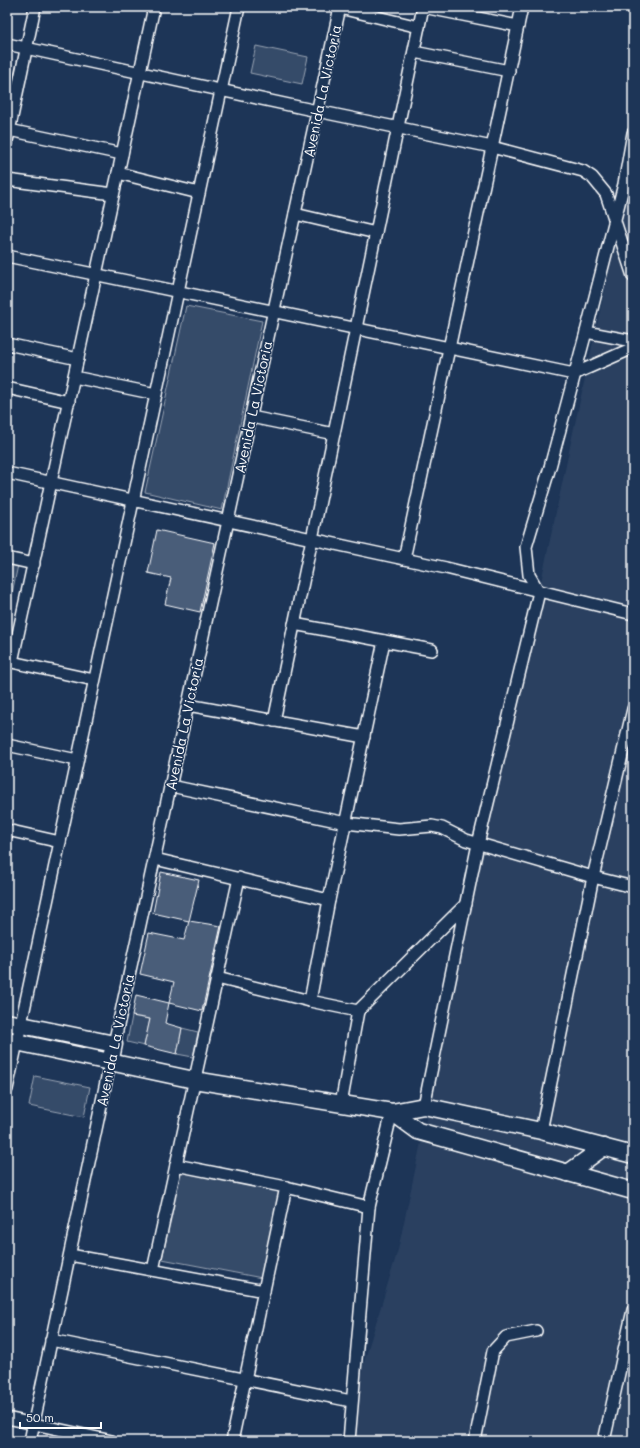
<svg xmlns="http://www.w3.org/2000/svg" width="640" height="1448" viewBox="0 0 640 1448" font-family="Mali,sans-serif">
	<rect width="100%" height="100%" fill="#1d3557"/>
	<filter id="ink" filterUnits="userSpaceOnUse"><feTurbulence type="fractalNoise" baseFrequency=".025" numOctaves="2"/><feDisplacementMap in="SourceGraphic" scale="8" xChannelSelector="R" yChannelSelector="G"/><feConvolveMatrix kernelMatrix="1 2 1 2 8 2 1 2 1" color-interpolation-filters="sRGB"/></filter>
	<g filter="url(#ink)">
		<polygon fill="#2a4161" points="633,162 633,1441 347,1441 362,1369 398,1250 574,428"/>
		<g fill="#364b69" stroke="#9aa5b4">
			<polygon points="256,46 308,57 302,84 250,73"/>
			<polygon points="186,306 262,321 222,510 145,492"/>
			<polygon points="7,563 18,565 7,617"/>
			<polygon points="132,1016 150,1019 144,1046 127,1042"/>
			<polygon points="182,1028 198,1032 193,1057 177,1054"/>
			<polygon points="35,1076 90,1087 84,1117 29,1106"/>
			<polygon points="180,1172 281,1191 262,1278 162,1259"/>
		</g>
		<g fill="#4a5d79" stroke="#fff">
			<polygon points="157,530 215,543 200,612 165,604 171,578 148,573"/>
			<polygon points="161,872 199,880 189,921 153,913"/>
			<polygon points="189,921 221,926 202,1011 169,1003 174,982 140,974 149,933 184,940"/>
			<polygon points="136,995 169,1003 165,1023 182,1028 177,1054 144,1046 150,1019 132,1016"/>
		</g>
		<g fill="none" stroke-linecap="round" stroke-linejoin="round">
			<g stroke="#fff" stroke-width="14">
				<g id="street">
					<polyline points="423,7 518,26"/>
					<polyline points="340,8 419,27"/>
					<polyline points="7,44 317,111 492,147 583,171 592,177 606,194 633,276"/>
					<polyline points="414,52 509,71"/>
					<polyline points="9,130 122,154"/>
					<polyline points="7,141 35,7"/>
					<polyline points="118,173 199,193"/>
					<polyline points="7,180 113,194"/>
					<polyline points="295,214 376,233"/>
					<polyline points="7,256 574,374 633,348"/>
					<polyline points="586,332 633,341"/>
					<polyline points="7,344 78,359"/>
					<polyline points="74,377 156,394"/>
					<polyline points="7,388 69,402"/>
					<polyline points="251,417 334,434"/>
					<polyline points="7,473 446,568 633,614"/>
					<polyline points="7,558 34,564"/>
					<polyline points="404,559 522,7"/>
					<polyline points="294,624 432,650"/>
					<polyline points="7,661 94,680"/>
					<polyline points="12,662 154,7"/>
					<polyline points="188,705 364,737"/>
					<polyline points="274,721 423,7"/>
					<polyline points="7,745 77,760"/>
					<polyline points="171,786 346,823 399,829 432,826 442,828 466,840 593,877 633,887"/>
					<polyline points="7,830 60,842"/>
					<polyline points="155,859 329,900"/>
					<polyline points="217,978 310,1001 358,1011"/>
					<polyline points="310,1001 329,900 384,641"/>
					<polyline points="114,1044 340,7"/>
					<polyline points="7,1089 239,7"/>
					<polyline points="341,1104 358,1011 466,904"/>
					<polyline points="424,1106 478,844 539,592 529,575 526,547 550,467 586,332 624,184 633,133"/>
					<polyline points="541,1131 593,877 633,709"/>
					<polyline points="176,1165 286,1187 369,1207"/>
					<polyline points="70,1255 264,1291"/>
					<polyline points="153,1270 239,878"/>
					<polyline points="51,1340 351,1401"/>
					<polyline points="7,1418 112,1441"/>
					<polyline points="30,1441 110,1063"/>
					<polyline points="232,1441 286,1187"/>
					<polyline points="349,1441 369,1207 392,1112"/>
					<polyline points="475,1441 493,1351 506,1337 536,1331"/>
					<polyline points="604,1441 633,1310"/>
				</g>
			</g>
			<g stroke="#fff" stroke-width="19">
				<g id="secondary">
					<polyline points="7,1022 114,1044 110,1063"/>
					<polyline points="7,1040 194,1080 392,1112 424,1106 541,1131 633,1155"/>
					<polyline points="392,1112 418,1131 633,1191"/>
					<polyline points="568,1173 604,1147"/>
				</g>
			</g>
			<use href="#street" stroke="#1d3557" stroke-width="11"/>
			<use href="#secondary" stroke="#1d3557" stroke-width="16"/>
		</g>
	</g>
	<g text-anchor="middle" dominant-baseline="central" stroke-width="3" stroke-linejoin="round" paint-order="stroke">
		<g font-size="14" fill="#fff" stroke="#1d3557">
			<text transform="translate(322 91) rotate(-78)">Avenida La Victoria</text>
			<text transform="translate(253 407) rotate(-78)">Avenida La Victoria</text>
			<text transform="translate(184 724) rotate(-78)">Avenida La Victoria</text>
			<text transform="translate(115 1040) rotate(-78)">Avenida La Victoria</text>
		</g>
	</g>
	<rect width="640" height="1448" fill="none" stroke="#1d3557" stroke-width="24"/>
	<rect x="12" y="12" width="616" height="1424" fill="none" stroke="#fff" stroke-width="1.5" filter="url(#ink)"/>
	<path d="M20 1422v6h81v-6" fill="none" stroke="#ffffff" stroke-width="2"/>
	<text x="26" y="1422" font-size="12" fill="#ffffff" stroke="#1d3557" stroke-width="3" paint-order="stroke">50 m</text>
</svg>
